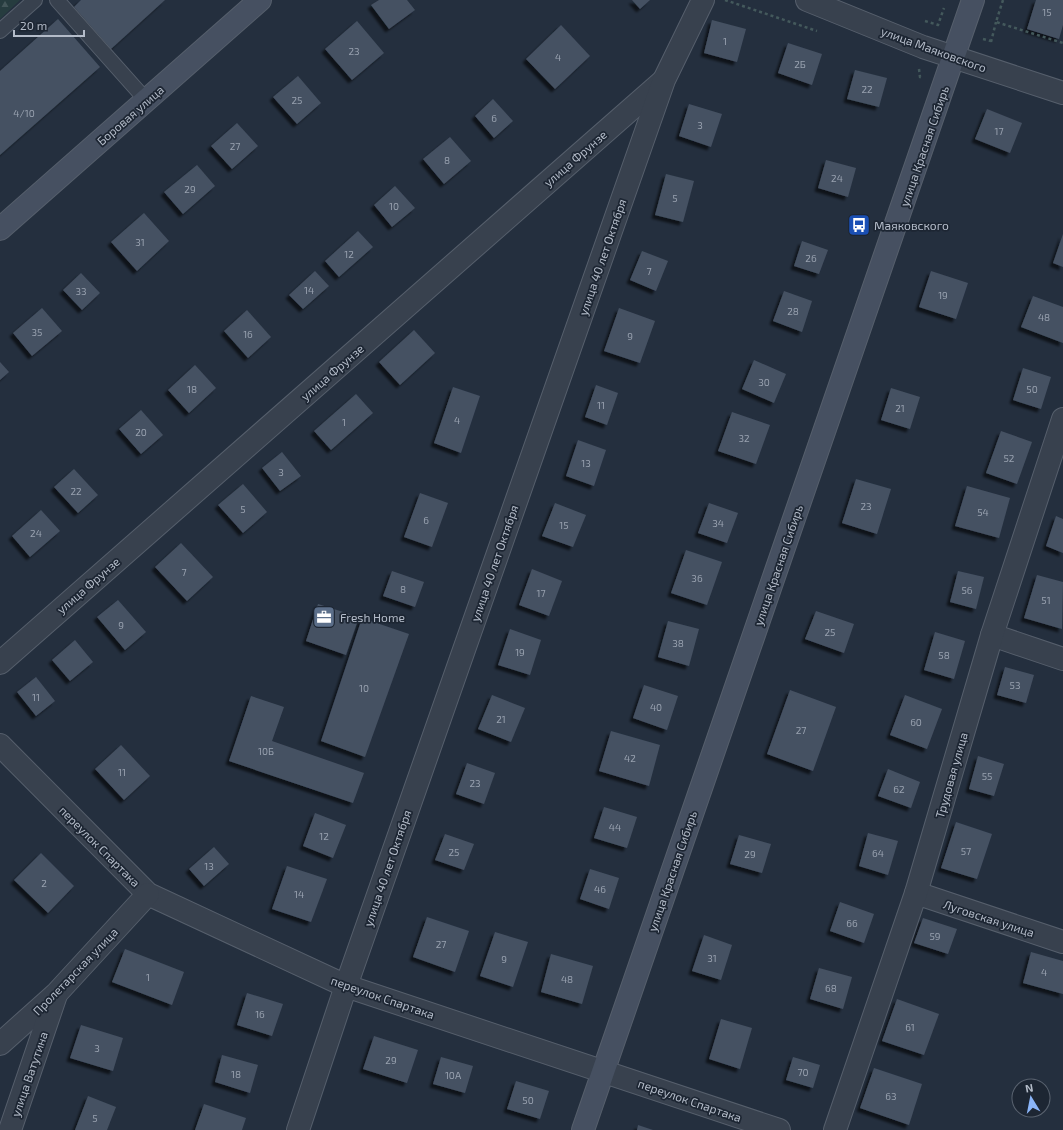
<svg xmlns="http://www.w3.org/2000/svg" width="1063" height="1130" viewBox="0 0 1063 1130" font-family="'Exo 2',sans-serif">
	<defs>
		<pattern id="forest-firs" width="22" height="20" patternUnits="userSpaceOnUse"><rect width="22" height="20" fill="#263c3f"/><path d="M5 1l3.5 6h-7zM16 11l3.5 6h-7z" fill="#435659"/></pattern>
		<filter id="shadow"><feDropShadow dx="-3.5" dy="3.5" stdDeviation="1" flood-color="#0009"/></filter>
	</defs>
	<rect width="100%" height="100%" fill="#242f3e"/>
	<polygon fill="url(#forest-firs)" points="0,0 20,0 0,19"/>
	<g fill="#455162" filter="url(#shadow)">
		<polygon points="81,0 165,0 111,49 74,7"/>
		<polygon points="379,0 407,0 415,10 389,29 371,5"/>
		<polygon points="632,0 650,0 640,9"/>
		<polygon points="1036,0 1063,0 1063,25 1059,39 1027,29"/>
		<polygon points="58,19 100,67 0,155 0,71"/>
		<polygon points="712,20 746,29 737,62 704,53"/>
		<polygon points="357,21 384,53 352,80 325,49"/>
		<polygon points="561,25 590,56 555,89 526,59"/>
		<polygon points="788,43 822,54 812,85 778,73"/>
		<polygon points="855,70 887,78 879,107 847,99"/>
		<polygon points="298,76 321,103 297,124 273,97"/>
		<polygon points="493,99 513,121 494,138 475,116"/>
		<polygon points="689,104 722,114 711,147 679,136"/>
		<polygon points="987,109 1022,123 1010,153 975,139"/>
		<polygon points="237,123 258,146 232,169 211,146"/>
		<polygon points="450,137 471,161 444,184 423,159"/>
		<polygon points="826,160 856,168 848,197 818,188"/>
		<polygon points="197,165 215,186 183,214 164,192"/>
		<polygon points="666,174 694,181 683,222 655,215"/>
		<polygon points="395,186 415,208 392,227 374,205"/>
		<polygon points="144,213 169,241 137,271 111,242"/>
		<polygon points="358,231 373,247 339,277 325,261"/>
		<polygon points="1063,234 1063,267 1053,263"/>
		<polygon points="802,241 828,250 819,274 794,266"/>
		<polygon points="642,251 668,261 656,291 630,280"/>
		<polygon points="315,271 329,286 303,309 289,295"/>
		<polygon points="931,271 968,283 956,319 919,307"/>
		<polygon points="81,273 100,293 82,310 63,290"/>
		<polygon points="784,291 812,301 802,332 773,321"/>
		<polygon points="1033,296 1063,307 1063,343 1021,327"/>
		<polygon points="42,308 62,331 32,356 13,333"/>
		<polygon points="619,308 655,321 640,363 604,351"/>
		<polygon points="247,310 271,337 248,358 224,331"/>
		<polygon points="414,330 435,353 400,385 379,362"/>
		<polygon points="754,360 786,374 774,403 742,389"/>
		<polygon points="0,362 9,372 0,380"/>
		<polygon points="195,365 216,388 189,413 168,390"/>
		<polygon points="1023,368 1051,377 1041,409 1013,400"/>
		<polygon points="596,385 618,393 607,425 585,417"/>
		<polygon points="453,387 480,396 461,453 434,443"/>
		<polygon points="891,388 920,397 910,429 881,420"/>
		<polygon points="356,394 373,413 331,450 314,431"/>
		<polygon points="141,410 163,435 141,454 119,429"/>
		<polygon points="732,412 770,425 756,464 718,451"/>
		<polygon points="1001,431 1032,442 1017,484 986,473"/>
		<polygon points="578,440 606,450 594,486 566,476"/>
		<polygon points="282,452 301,476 280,491 262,468"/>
		<polygon points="74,469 98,495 78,513 54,487"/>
		<polygon points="856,479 891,489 877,534 842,523"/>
		<polygon points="243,484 267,512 243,533 218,505"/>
		<polygon points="967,486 1010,498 999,538 955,526"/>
		<polygon points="420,493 448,503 432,547 404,537"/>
		<polygon points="555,503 586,515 573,547 542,536"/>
		<polygon points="709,503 738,513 727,543 698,533"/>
		<polygon points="41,510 60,531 30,557 12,536"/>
		<polygon points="1056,516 1063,519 1063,553 1046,546"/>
		<polygon points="181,543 213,577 187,601 155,567"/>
		<polygon points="686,550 722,562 707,605 671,593"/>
		<polygon points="532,569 562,581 549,616 519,605"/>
		<polygon points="392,571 424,582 415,607 383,596"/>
		<polygon points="958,571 984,577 976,609 950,602"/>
		<polygon points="1037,575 1063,582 1062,629 1024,618"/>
		<polygon points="118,600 146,632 125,650 97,617"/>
		<polygon points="318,604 359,617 346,655 306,641"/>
		<polygon points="816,611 854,624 844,653 805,639"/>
		<polygon points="362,618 409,634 365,757 321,741"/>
		<polygon points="668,621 699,629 689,666 658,657"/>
		<polygon points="510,629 541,640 530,675 498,665"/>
		<polygon points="935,632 965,641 954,679 924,670"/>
		<polygon points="75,640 93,662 70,681 52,660"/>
		<polygon points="1005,667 1034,675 1026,703 997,695"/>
		<polygon points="36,677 55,701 36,716 17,692"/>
		<polygon points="644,685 678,696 667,730 633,718"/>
		<polygon points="790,690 836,707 813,771 767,754"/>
		<polygon points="492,695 525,708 511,742 478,729"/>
		<polygon points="905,695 942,709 927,749 890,735"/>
		<polygon points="251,696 284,707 272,741 364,773 353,803 229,761"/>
		<polygon points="611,731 660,745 649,786 599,771"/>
		<polygon points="121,745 150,776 124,800 95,769"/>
		<polygon points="978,756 1004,764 994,796 969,789"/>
		<polygon points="467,763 495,773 484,804 456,794"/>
		<polygon points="888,769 920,782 911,808 878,796"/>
		<polygon points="604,807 637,817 627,848 594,838"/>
		<polygon points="315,813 346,825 333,858 303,846"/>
		<polygon points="956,822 992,834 977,879 941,868"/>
		<polygon points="868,833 898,841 888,875 859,866"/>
		<polygon points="445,834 474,844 464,870 435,860"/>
		<polygon points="739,835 771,844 762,873 730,864"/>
		<polygon points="214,847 229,864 204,886 189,869"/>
		<polygon points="41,853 74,886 48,913 14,880"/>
		<polygon points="287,866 327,879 311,922 272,909"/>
		<polygon points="590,869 619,878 609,909 580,899"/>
		<polygon points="840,902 874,914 864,943 830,931"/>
		<polygon points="427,917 469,931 455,972 413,957"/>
		<polygon points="923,918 957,929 948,954 914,943"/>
		<polygon points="495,932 528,942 513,987 480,976"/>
		<polygon points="704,935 732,945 721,980 692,971"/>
		<polygon points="125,949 184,972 172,1005 112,982"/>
		<polygon points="1031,952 1063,961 1063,994 1023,983"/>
		<polygon points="551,954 593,966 582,1004 541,992"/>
		<polygon points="819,968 852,977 843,1009 810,999"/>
		<polygon points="247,993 283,1004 272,1036 237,1025"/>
		<polygon points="897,999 939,1014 924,1055 882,1041"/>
		<polygon points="721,1019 752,1028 740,1069 709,1059"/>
		<polygon points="81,1025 123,1038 113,1071 70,1058"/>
		<polygon points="374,1036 418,1050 407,1083 363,1069"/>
		<polygon points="222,1055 258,1065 250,1093 215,1082"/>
		<polygon points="441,1057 473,1066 465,1093 433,1084"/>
		<polygon points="793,1057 820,1065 813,1088 786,1080"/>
		<polygon points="874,1068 922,1084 909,1125 860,1108"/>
		<polygon points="516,1081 549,1091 540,1119 507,1109"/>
		<polygon points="88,1096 116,1107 107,1130 75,1130"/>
		<polygon points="204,1104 246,1118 242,1130 195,1130"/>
		<polygon points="638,1125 653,1130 637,1130"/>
	</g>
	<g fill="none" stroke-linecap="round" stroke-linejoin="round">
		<g stroke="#565f6c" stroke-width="16">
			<g id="lane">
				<polyline points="57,0 146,100"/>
				<polyline points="0,31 35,0"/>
			</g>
		</g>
		<g stroke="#565f6c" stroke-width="24">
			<g id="street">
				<polyline points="807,0 923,47 1063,93"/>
				<polyline points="992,635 1063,659"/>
				<polyline points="0,663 663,81"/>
				<polyline points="0,745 148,894 346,986 779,1130"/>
				<polyline points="916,893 1063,942"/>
				<polyline points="0,1044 56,994 148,894"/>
				<polyline points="10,1130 56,995"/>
				<polyline points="298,1130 346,986 664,80 703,0"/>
				<polyline points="835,1130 916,893 992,635 1063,419"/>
			</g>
		</g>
		<g stroke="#565f6c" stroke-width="24">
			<g id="secondary">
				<polyline points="0,229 260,0"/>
				<polyline points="583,1130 973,0"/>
			</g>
		</g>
		<g stroke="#44595c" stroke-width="2.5" stroke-dasharray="3 3" stroke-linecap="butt">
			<polyline points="725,0 817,31"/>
			<polyline points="1003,0 996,22 1063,43"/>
			<polyline points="925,21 938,25 944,8"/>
			<polyline points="983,39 991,41"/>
			<polyline points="991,42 996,22"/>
			<polyline points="919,69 920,77 923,78"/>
		</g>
		<use href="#lane" stroke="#38414e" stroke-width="14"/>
		<use href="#street" stroke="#38414e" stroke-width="22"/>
		<use href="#secondary" stroke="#465061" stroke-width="22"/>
	</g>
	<defs>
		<g id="bus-square" transform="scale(1.15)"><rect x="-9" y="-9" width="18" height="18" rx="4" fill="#1a4fb4" stroke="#1d2633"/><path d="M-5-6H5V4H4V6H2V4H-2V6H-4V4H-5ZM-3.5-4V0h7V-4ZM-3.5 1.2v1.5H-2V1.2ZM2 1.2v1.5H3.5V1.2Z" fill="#fff"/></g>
		<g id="office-square" transform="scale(1.15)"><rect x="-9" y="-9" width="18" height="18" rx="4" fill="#5c6f8a" stroke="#1d2633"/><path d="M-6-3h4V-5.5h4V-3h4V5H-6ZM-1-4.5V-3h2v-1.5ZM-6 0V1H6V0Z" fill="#fff"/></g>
	</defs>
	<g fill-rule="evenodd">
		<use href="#bus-square" x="859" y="225"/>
		<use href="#office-square" x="324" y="617"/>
	</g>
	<g text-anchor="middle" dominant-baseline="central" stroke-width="3.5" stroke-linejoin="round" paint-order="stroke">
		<g font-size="10" fill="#98a1af">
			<text x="1047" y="12">15</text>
			<text x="725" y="41">1</text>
			<text x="354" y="51">23</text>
			<text x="558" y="57">4</text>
			<text x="800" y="64">2Б</text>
			<text x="867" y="89">22</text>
			<text x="297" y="100">25</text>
			<text x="24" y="113">4/10</text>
			<text x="494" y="118">6</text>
			<text x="700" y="125">3</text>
			<text x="999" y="131">17</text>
			<text x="235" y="146">27</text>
			<text x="447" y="160">8</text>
			<text x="837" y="178">24</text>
			<text x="190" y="189">29</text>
			<text x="675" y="198">5</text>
			<text x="394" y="206">10</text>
			<text x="140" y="242">31</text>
			<text x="349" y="254">12</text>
			<text x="811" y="258">26</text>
			<text x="649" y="271">7</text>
			<text x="309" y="290">14</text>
			<text x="81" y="291">33</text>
			<text x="943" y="295">19</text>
			<text x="793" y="311">28</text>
			<text x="1044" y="317">48</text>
			<text x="37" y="332">35</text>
			<text x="248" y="334">16</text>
			<text x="630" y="336">9</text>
			<text x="764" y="382">30</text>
			<text x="192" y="389">18</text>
			<text x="1032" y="389">50</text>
			<text x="601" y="405">11</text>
			<text x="900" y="408">21</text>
			<text x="457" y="420">4</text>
			<text x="344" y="422">1</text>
			<text x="141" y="432">20</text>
			<text x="744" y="438">32</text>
			<text x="1009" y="458">52</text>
			<text x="586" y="463">13</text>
			<text x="281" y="472">3</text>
			<text x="76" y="491">22</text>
			<text x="866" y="506">23</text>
			<text x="243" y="509">5</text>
			<text x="983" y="512">54</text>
			<text x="426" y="520">6</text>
			<text x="718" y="523">34</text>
			<text x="564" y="525">15</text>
			<text x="36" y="533">24</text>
			<text x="184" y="572">7</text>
			<text x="697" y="578">36</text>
			<text x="403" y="589">8</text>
			<text x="967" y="590">56</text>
			<text x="541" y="593">17</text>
			<text x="1046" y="600">51</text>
			<text x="121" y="625">9</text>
			<text x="830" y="632">25</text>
			<text x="678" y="643">38</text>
			<text x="520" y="652">19</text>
			<text x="944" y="655">58</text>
			<text x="1015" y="685">53</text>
			<text x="364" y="688">10</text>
			<text x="36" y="697">11</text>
			<text x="656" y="707">40</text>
			<text x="501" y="719">21</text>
			<text x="916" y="722">60</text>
			<text x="801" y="730">27</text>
			<text x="266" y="751">10Б</text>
			<text x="630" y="758">42</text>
			<text x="122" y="772">11</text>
			<text x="987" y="776">55</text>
			<text x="475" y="783">23</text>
			<text x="899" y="789">62</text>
			<text x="615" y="827">44</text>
			<text x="324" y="836">12</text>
			<text x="966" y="851">57</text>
			<text x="454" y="852">25</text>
			<text x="878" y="853">64</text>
			<text x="750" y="854">29</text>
			<text x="209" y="866">13</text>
			<text x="44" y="883">2</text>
			<text x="600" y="889">46</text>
			<text x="299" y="894">14</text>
			<text x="852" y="923">66</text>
			<text x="935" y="936">59</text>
			<text x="441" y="944">27</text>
			<text x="712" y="958">31</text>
			<text x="504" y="959">9</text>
			<text x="1044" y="972">4</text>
			<text x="148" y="977">1</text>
			<text x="567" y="979">48</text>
			<text x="831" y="988">68</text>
			<text x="260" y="1014">16</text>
			<text x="910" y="1027">61</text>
			<text x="97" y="1048">3</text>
			<text x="391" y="1060">29</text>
			<text x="803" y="1072">70</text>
			<text x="236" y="1074">18</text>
			<text x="453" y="1075">10А</text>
			<text x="891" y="1096">63</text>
			<text x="528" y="1100">50</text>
			<text x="95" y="1118">5</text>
		</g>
		<g font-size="12" fill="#b4bcc9" stroke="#1d2633">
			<text transform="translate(934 49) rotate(20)">улица Маяковского</text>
			<text transform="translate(130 115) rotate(-41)">Боровая улица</text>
			<text transform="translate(924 146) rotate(-71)">улица Красная Сибирь</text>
			<text transform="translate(575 158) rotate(-41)">улица Фрунзе</text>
			<text transform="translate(602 257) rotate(-71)">улица 40 лет Октября</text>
			<text transform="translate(332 372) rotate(-41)">улица Фрунзе</text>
			<text transform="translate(494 563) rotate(-71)">улица 40 лет Октября</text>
			<text transform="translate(778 565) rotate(-71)">улица Красная Сибирь</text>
			<text transform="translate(88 585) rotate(-41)">улица Фрунзе</text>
			<text transform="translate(951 775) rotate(-74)">Трудовая улица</text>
			<text transform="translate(100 846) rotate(45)">переулок Спартака</text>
			<text transform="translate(387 868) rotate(-71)">улица 40 лет Октября</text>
			<text transform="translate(672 871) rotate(-71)">улица Красная Сибирь</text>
			<text transform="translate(989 918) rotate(18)">Луговская улица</text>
			<text transform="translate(75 971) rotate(-46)">Пролетарская улица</text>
			<text transform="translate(383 997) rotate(19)">переулок Спартака</text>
			<text transform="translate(29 1074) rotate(-71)">улица Ватутина</text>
			<text transform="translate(690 1100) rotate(19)">переулок Спартака</text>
		</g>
		<g font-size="12" fill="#b4bcc9" stroke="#1d2633" text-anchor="start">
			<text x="874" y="225">Маяковского</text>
			<text x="340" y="617">Fresh Home</text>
		</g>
	</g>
	<g transform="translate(1031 1098) rotate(350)"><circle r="19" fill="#1d2633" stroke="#59626f"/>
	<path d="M0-3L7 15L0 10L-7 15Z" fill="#8ab4f8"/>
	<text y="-6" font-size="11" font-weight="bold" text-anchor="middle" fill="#b4bcc9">N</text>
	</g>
	<path d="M14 30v6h70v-6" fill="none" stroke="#b4bcc9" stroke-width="2"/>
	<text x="20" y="30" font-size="12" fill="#b4bcc9" stroke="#1d2633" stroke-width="3" paint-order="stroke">20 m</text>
</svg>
